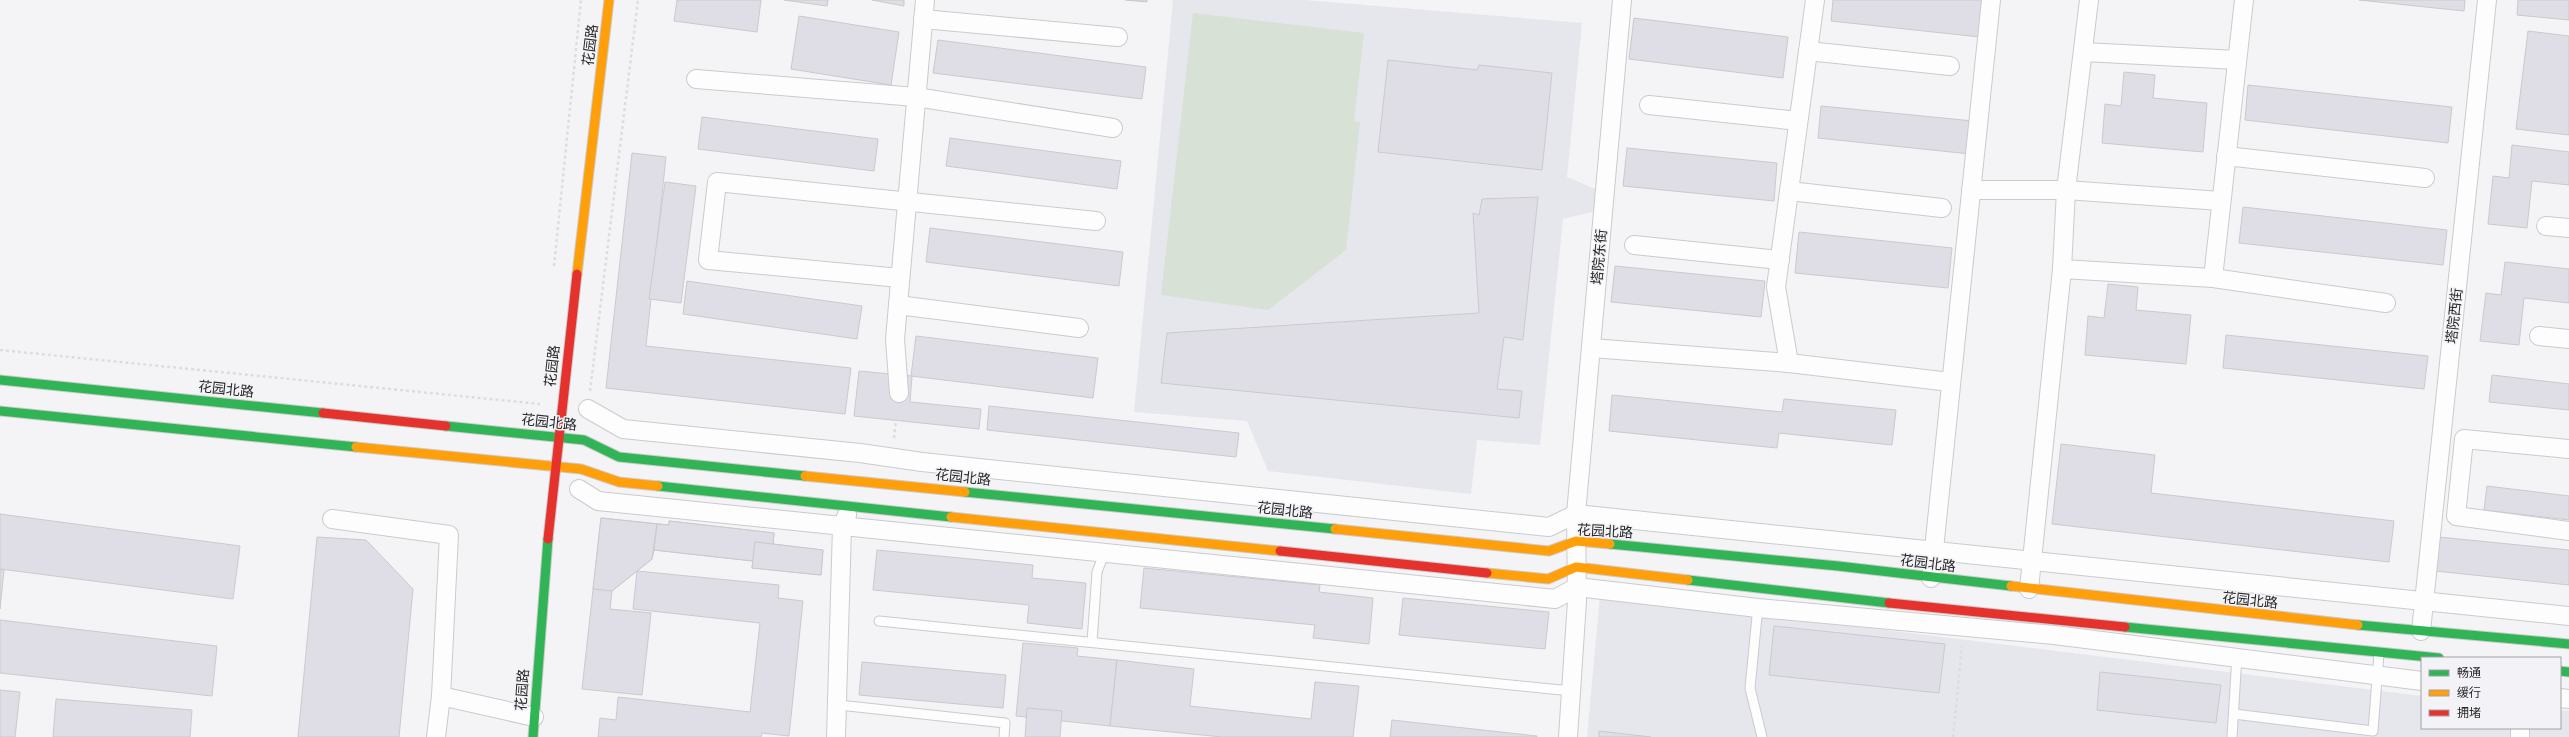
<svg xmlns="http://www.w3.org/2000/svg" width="2569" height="737" viewBox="0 0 2569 737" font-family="'Roboto Condensed','Noto Sans SC',sans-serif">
	<rect width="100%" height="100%" fill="#f4f4f6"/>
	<g fill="#e6e6ed">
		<polygon points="1173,0 1305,0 1582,23 1567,177 1598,190 1596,211 1563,219 1540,445 1477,440 1471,494 1268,471 1247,421 1134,412"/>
		<polygon points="1600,595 2422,696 2422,728 2560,728 2560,710 2569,711 2569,737 1587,737"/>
	</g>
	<polygon fill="#d8e1d5" points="1193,13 1364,33 1354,121 1360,122 1346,250 1268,310 1161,295"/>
	<g fill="#dfdee7" stroke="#cacacb">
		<polygon points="677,0 761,0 757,32 674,21"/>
		<polygon points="784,0 828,0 827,6"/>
		<polygon points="872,0 904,0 904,6"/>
		<polygon points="1125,0 1147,0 1147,2"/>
		<polygon points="1833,0 1984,0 1980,37 1831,21"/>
		<polygon points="2359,0 2465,0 2464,11"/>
		<polygon points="2518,0 2569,0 2569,20 2517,15"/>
		<polygon points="799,16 899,32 891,85 791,69"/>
		<polygon points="1634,18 1788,37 1783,78 1629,59"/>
		<polygon points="2528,31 2569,36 2569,135 2516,129"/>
		<polygon points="938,40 1146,67 1142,99 933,73"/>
		<polygon points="1388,60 1477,70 1479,65 1552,73 1542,170 1378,152"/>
		<polygon points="2124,72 2155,75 2153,98 2207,103 2203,152 2102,143 2105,104 2121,106"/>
		<polygon points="2248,85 2452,107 2448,143 2245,120"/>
		<polygon points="1821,106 1973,121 1970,154 1818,138"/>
		<polygon points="702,117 878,139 874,171 698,149"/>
		<polygon points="950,138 1121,161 1117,189 946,166"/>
		<polygon points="2512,145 2569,152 2569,185 2532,181 2527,228 2488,224 2493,176 2509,178"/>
		<polygon points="1627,148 1777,163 1774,201 1623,186"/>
		<polygon points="632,153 666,157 646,346 851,368 845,414 606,388"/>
		<polygon points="665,182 696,186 681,303 649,299"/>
		<polygon points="1538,197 1523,340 1504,337 1497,389 1522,391 1519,418 1161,383 1167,333 1479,313 1473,213 1479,215 1482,199"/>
		<polygon points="2243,207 2447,230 2443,265 2239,243"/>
		<polygon points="930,228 1123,252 1119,286 926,262"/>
		<polygon points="1799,232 1952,248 1948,288 1795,273"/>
		<polygon points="2505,262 2569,269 2569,303 2524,298 2519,345 2480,341 2486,293 2501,295"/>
		<polygon points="1615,266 1765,281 1761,317 1611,302"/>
		<polygon points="687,281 862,306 857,339 683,314"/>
		<polygon points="2108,284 2138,287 2136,310 2191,315 2186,364 2085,355 2088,316 2104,318"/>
		<polygon points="2226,335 2428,356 2424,389 2223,368"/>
		<polygon points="916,336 1098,358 1093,398 911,376"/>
		<polygon points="859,371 912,376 910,402 981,409 979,429 854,416"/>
		<polygon points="2492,375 2569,384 2569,410 2489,402"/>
		<polygon points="1612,395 1782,412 1784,399 1896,410 1892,445 1779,433 1777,448 1609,431"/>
		<polygon points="989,406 1239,433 1236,457 987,430"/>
		<polygon points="2061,444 2155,455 2151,493 2394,521 2389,562 2052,524"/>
		<polygon points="2487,486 2569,496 2569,520 2484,510"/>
		<polygon points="0,514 240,546 233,599 0,569"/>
		<polygon points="601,518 669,525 669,521 774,533 773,544 823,550 821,575 752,568 753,561 654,550 652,559 612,591 610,609 651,613 642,695 582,689"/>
		<polygon points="601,518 657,524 652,559 612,591 593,589"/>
		<polygon points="669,521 774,533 773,544 755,542 753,561 654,550 657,524 669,525"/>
		<polygon points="317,537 366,540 413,589 399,737 298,737"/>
		<polygon points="2439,537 2569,550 2569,585 2435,571"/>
		<polygon points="755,542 823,550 821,575 752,568"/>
		<polygon points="877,550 1033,565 1032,578 1086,583 1082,629 1027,623 1029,605 873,590"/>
		<polygon points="1144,568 1320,585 1319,592 1373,598 1369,644 1313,638 1315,625 1140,608"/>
		<polygon points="0,570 4,570 0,609"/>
		<polygon points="637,571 779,585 778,598 803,601 789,736 762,733 761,737 598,737 600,718 616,720 618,697 750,712 760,623 633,609"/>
		<polygon points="1403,598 1549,612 1545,649 1399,635"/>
		<polygon points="0,620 217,646 212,696 0,673"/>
		<polygon points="1774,626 1945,644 1939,693 1769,675"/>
		<polygon points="1023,643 1078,648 1077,656 1117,660 1110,726 1016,716"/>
		<polygon points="1117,660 1194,669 1190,706 1311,719 1315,682 1359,686 1353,737 1222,737 1110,726"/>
		<polygon points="862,662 1006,675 1003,708 859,695"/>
		<polygon points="2100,672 2221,685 2216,723 2097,710"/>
		<polygon points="0,690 20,692 15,737 0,737"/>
		<polygon points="56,699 192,710 190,737 53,737"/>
		<polygon points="1027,708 1062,711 1060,737 1025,737"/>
		<polygon points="1392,720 1537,736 1537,737 1390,737"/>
		<polygon points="1599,731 1651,737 1599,737"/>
	</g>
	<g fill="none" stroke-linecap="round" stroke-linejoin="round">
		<g stroke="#cbcbcd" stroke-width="11">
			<g id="lane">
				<polyline points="1758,606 1750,688 1762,737"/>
				<polyline points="879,621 1571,691"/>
				<polyline points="1092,642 1097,572 1105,551"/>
				<polyline points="839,705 1005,723 1004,737"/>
				<polyline points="2234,714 2373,731 2379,653"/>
				<polyline points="2232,737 2237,655"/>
			</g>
		</g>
		<g stroke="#cbcbcd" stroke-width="20">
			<g id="street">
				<polyline points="923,19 1118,37"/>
				<polyline points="1808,51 1950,66"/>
				<polyline points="2084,52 2237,60"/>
				<polyline points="696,79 916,97 1113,128"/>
				<polyline points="1649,105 1798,121"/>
				<polyline points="2226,156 2425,178"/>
				<polyline points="1971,190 2066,190 2221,201"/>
				<polyline points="1789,191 1942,208"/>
				<polyline points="2546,226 2569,228"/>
				<polyline points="1634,245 1780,260"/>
				<polyline points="2062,269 2213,278 2244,0"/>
				<polyline points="900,278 708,260 717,182 1096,221"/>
				<polyline points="2213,278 2386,303"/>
				<polyline points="898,305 1079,328"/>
				<polyline points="2539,336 2569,339"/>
				<polyline points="1591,348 1789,363 1950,382"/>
				<polyline points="1789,363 1776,287 1815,0"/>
				<polyline points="899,393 895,339 925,0"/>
				<polyline points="588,409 623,429 860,453 922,462 1549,527 1576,514 2569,616"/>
				<polyline points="2569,449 2464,439 2456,516 2569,531"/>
				<polyline points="579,489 598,501 1555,599 1577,587 1758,608 2054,635 2422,681"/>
				<polyline points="332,519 449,535 441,696"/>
				<polyline points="1931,578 1991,0"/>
				<polyline points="2029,589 2062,269 2066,190 2089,0"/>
				<polyline points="2421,631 2487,0"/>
				<polyline points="2560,698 2569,699"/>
				<polyline points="436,737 441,696 534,717"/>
				<polyline points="836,737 842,526 847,515"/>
				<polyline points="1568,737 1577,601 1576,514 1622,0"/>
				<polyline points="2520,737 2520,728"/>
			</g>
		</g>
		<g stroke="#cbcbcd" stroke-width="11">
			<g id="fast">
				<polyline points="0,380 323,413"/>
				<polyline points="0,411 356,447"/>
				<polyline points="446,426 584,440 619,457 805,476"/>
				<polyline points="658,486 951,517"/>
				<polyline points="965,492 1335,529"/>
				<polyline points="1610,544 1838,566 2011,586"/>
				<polyline points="1688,580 1889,603"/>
				<polyline points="2358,625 2569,644"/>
				<polyline points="2125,627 2439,658"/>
				<polyline points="2560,671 2569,672"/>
				<polyline points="533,737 548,539"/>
			</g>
		</g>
		<g stroke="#cbcbcd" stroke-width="11">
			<g id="slow">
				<polyline points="577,274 609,0"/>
				<polyline points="356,447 581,469 619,482 658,486"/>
				<polyline points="805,476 965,492"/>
				<polyline points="951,517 1280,551"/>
				<polyline points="1335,529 1549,551 1576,541 1610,544"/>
				<polyline points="1487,573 1548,579 1576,567 1688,580"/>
				<polyline points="2011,586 2358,625"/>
			</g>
		</g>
		<g stroke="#cbcbcd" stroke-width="11">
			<g id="jam">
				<polyline points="323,413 446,426"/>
				<polyline points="548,539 577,274"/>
				<polyline points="1280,551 1487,573"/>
				<polyline points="1889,603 2125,627"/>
			</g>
		</g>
		<g stroke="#ddddde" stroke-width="2.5" stroke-dasharray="3 3" stroke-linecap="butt">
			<polyline points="554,266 581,0"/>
			<polyline points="0,350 540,404"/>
			<polyline points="590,391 638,0"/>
			<polyline points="894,438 897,411"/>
			<polyline points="1953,737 1962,646"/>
		</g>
		<use href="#lane" stroke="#fdfdfe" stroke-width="9"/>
		<use href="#street" stroke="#fdfdfe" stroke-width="18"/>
		<use href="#fast" stroke="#30b455" stroke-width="9"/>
		<use href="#slow" stroke="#ff9f0a" stroke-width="9"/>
		<use href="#jam" stroke="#e5322d" stroke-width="9"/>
	</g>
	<g text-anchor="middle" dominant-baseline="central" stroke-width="3" stroke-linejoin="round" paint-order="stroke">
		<g font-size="14" fill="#282829" stroke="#f3f3f7">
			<text transform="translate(590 45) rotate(-83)">花园路</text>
			<text transform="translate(1599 257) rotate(-85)">塔院东街</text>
			<text transform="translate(2454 316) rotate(-84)">塔院西街</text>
			<text transform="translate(552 366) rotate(-84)">花园路</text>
			<text transform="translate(226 389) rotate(6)">花园北路</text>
			<text transform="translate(549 422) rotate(6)">花园北路</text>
			<text transform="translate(963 477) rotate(6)">花园北路</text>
			<text transform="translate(1285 510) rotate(6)">花园北路</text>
			<text transform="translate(1605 531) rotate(3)">花园北路</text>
			<text transform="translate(1928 563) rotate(7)">花园北路</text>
			<text transform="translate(2250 600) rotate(6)">花园北路</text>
			<text transform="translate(522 690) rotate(-86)">花园路</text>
		</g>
	</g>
	<rect x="2421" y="657" width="140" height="72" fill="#f3f3f7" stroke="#a2a2a5"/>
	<rect x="2429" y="670" width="20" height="6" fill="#30b455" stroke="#a2a2a5"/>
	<text x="2457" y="677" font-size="12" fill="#282829">畅通</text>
	<rect x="2429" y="690" width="20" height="6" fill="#ff9f0a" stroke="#a2a2a5"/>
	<text x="2457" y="697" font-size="12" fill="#282829">缓行</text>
	<rect x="2429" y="710" width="20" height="6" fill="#e5322d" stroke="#a2a2a5"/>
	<text x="2457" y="717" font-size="12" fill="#282829">拥堵</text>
</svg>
